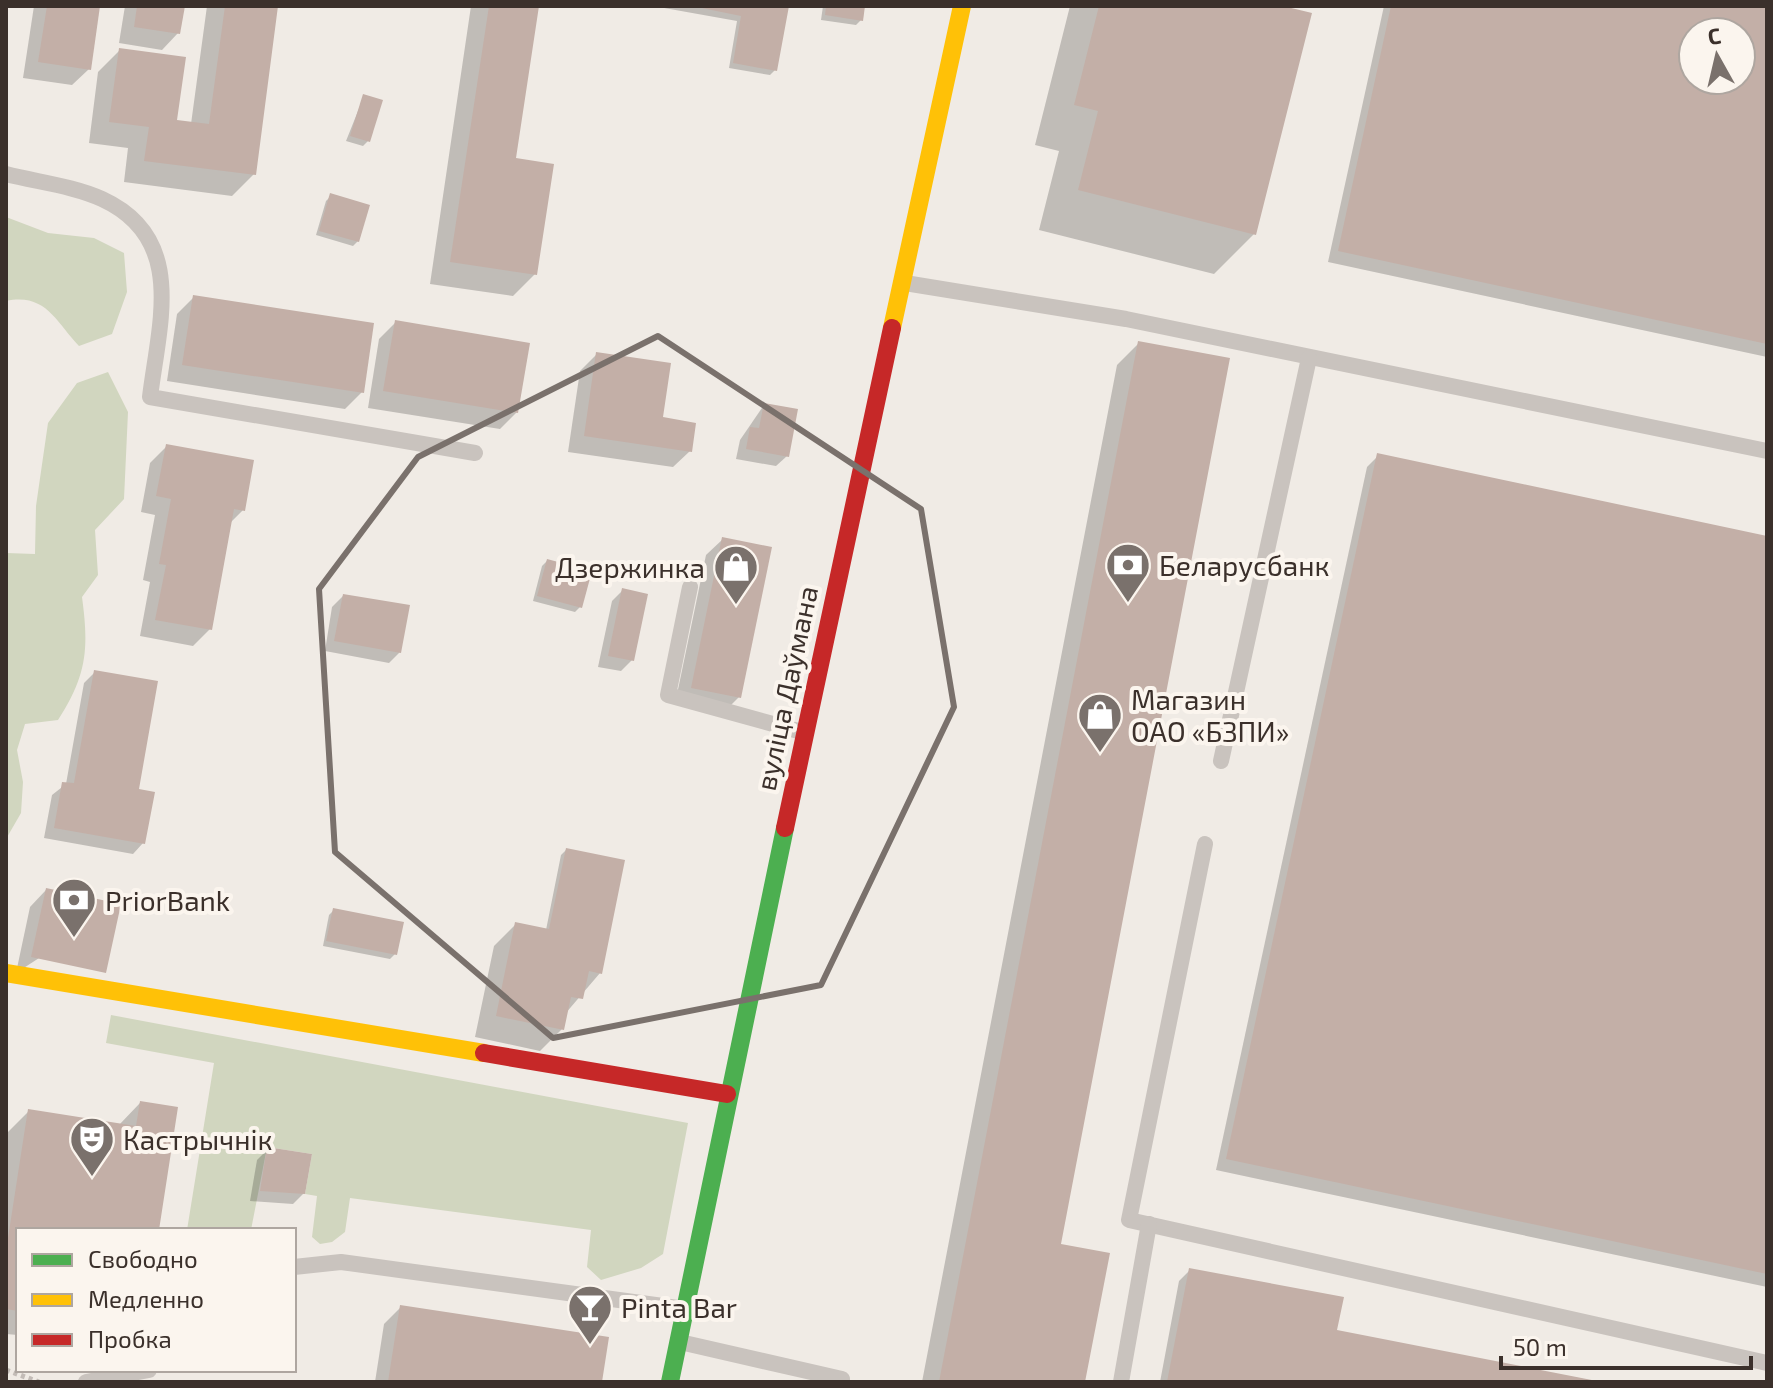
<svg xmlns="http://www.w3.org/2000/svg" width="1773" height="1388" viewBox="0 0 1773 1388" font-family="'Exo 2',sans-serif">
	<rect width="100%" height="100%" fill="#f0ebe5"/>
	<g fill="#d1d6bf">
		<path d="M6,217L48,233L94,238L124,253L127,292L112,334L79,346C55,321 46,293 6,301Z"/>
		<path d="M108,372L128,412L124,499L95,530L98,575L82,597C89,649 87,675 58,720L25,724L17,750L23,782L21,813L6,839V553L35,554L36,506L48,423L77,383Z"/>
		<polygon points="111,1015 688,1123 663,1254 641,1268 601,1280 587,1267 591,1230 350,1198 345,1232 332,1242 320,1244 312,1237 317,1196 305,1194 312,1154 267,1147 251,1230 187,1230 214,1063 106,1043"/>
	</g>
	<g fill="#0003" fill-rule="evenodd">
		<polygon points="34,6 98,6 89,69 72,85 23,78"/>
		<polygon points="125,6 183,6 178,33 162,50 119,43"/>
		<polygon points="207,6 276,6 254,174 232,196 124,182 128,148 89,143 98,72 120,50 175,121 191,124"/>
		<polygon points="471,6 537,6 514,160 535,274 513,296 430,284"/>
		<polygon points="653,6 787,6 775,70 770,75 729,68 737,21"/>
		<polygon points="823,6 863,6 861,20 856,25 821,20"/>
		<polygon points="1070,6 1275,6 1254,234 1214,274 1039,230 1059,151 1035,145"/>
		<path d="M1384,6H1767V357L1328,262ZM1693,32H1741V80H1693Z"/>
		<polygon points="364,96 368,141 363,146 346,141"/>
		<polygon points="331,196 358,241 353,246 316,235 326,201"/>
		<polygon points="194,297 362,392 345,409 167,381 177,314"/>
		<polygon points="396,322 517,412 500,429 368,408 379,339"/>
		<polygon points="1139,343 1059,1245 1083,1382 922,1382 1117,365"/>
		<polygon points="597,354 690,451 673,467 568,452 580,371"/>
		<polygon points="764,405 787,456 776,466 736,459 740,440"/>
		<polygon points="167,446 243,510 229,524 210,629 193,646 140,636 150,582 143,580 155,515 141,512 150,463"/>
		<polygon points="1378,456 1767,538 1767,1287 1216,1170 1367,467"/>
		<polygon points="723,539 739,697 722,714 675,704 706,555"/>
		<polygon points="547,561 580,607 575,612 533,601 542,566"/>
		<polygon points="623,590 632,660 621,671 598,667 612,601"/>
		<polygon points="343,596 400,652 389,663 325,651 332,607"/>
		<polygon points="95,672 136,790 143,843 133,854 44,838 52,795 66,784 84,683"/>
		<polygon points="566,850 600,973 565,1014 562,1029 540,1051 475,1037 494,946 516,924 546,930 561,855"/>
		<polygon points="46,890 119,906 16,973 30,907"/>
		<polygon points="334,910 395,954 390,959 323,946 329,915"/>
		<polygon points="140,1103 157,1230 18,1230 18,1335 6,1334 7,1133 29,1111 119,1125"/>
		<polygon points="268,1149 304,1193 293,1204 250,1201 257,1160"/>
		<polygon points="1190,1270 1335,1332 1599,1382 1160,1382 1179,1281"/>
		<polygon points="400,1308 600,1382 375,1382 384,1324"/>
	</g>
	<g fill="#c3afa7" fill-rule="evenodd">
		<polygon points="47,6 100,6 91,70 38,62"/>
		<polygon points="137,6 185,6 180,34 134,27"/>
		<polygon points="225,6 278,6 256,175 144,161 149,127 109,122 119,48 186,57 177,120 209,124"/>
		<polygon points="489,6 539,6 516,158 554,164 537,275 450,262"/>
		<polygon points="692,6 789,6 777,71 733,63 741,16"/>
		<polygon points="826,6 865,6 863,21 825,15"/>
		<polygon points="1099,6 1283,6 1312,13 1256,235 1078,190 1098,111 1074,105"/>
		<path d="M1391,6H1767V344L1338,251ZM1693,32H1741V80H1693Z"/>
		<polygon points="363,94 383,100 370,142 350,136"/>
		<polygon points="330,193 370,205 359,242 319,231"/>
		<polygon points="193,295 374,323 364,393 182,365"/>
		<polygon points="395,320 530,343 518,413 383,391"/>
		<polygon points="1138,341 1230,358 1061,1244 1110,1253 1085,1382 939,1382"/>
		<polygon points="596,352 671,363 663,417 696,423 692,452 584,436"/>
		<polygon points="764,403 798,409 789,457 746,449 750,427 759,428"/>
		<polygon points="166,444 254,460 245,511 234,509 212,630 155,620 166,565 159,564 171,499 156,496"/>
		<polygon points="1377,453 1767,536 1767,1274 1226,1159"/>
		<polygon points="722,537 772,547 741,698 691,688"/>
		<polygon points="547,559 592,571 582,608 537,596"/>
		<polygon points="622,588 648,594 634,661 608,656"/>
		<polygon points="343,594 410,605 401,653 334,641"/>
		<polygon points="94,670 158,681 139,789 155,792 145,844 54,828 62,782 74,783"/>
		<polygon points="566,848 625,860 602,974 589,971 583,999 571,997 564,1030 496,1016 515,922 549,929"/>
		<polygon points="46,888 121,904 106,973 31,957"/>
		<polygon points="333,908 404,922 397,955 326,941"/>
		<polygon points="140,1101 178,1107 159,1230 18,1230 18,1311 6,1309 6,1251 28,1109 136,1126"/>
		<polygon points="267,1147 312,1154 305,1194 260,1191"/>
		<polygon points="1189,1268 1344,1297 1337,1330 1602,1382 1167,1382"/>
		<polygon points="400,1305 609,1337 602,1382 388,1382"/>
	</g>
	<g fill="none" stroke-linecap="round" stroke-linejoin="round">
		<polyline stroke="#c2bbb6" stroke-width="5" stroke-dasharray="4 4" stroke-linecap="butt" points="6,1370 39,1382"/>
		<g stroke="#c9c3be" stroke-width="16">
			<path d="M6,174C37,182 74,186 102,199C187,238 159,323 150,397L475,453"/>
			<polyline points="905,283 1126,319 1767,451"/>
			<polyline points="690,587 668,695 802,732"/>
			<polyline points="1221,761 1309,358"/>
			<polyline points="1205,844 1129,1220 1767,1363"/>
			<polyline points="294,1267 341,1262 685,1309"/>
			<polyline points="680,1342 842,1379"/>
			<polyline points="86,1382 149,1370"/>
			<polyline points="1121,1382 1149,1224"/>
		</g>
		<polyline stroke="#4caf50" stroke-width="18" points="670,1382 785,828"/>
		<g stroke="#ffc107" stroke-width="18">
			<polyline points="892,328 962,6"/>
			<polyline points="6,973 484,1053"/>
		</g>
		<g stroke="#c62828" stroke-width="18">
			<polyline points="785,828 892,328"/>
			<polyline points="484,1053 727,1094"/>
		</g>
	</g>
	<path fill="none" stroke="#7a716c" stroke-width="6" stroke-linejoin="round" d="M658,336L921,509L954,707L821,985L553,1038L335,852L319,589L418,457Z"/>
	<defs>
		<g id="bank-pin" transform="scale(2.3)"><path d="M0 17L-7.5 6A9.5 9.5 0 1 1 7.5 6Z" fill="#7a716c" stroke="#fbf5ee"/><path d="M-6-4H6V4H-6ZM0-2.3a2.3 2.3 0 1 0 0 4.6a2.3 2.3 0 1 0 0-4.6Z" fill="#fff"/></g>
		<g id="shop-pin" transform="scale(2.3)"><path d="M0 17L-7.5 6A9.5 9.5 0 1 1 7.5 6Z" fill="#7a716c" stroke="#fbf5ee"/><path d="M-5-2.5h2.3a2.7 3.5 0 0 1 5.4 0H5L5.5 6h-11ZM-1.5-2.5h3a1.5 2.3 0 0 0-3 0Z" fill="#fff"/></g>
		<g id="theatre-pin" transform="scale(2.3)"><path d="M0 17L-7.5 6A9.5 9.5 0 1 1 7.5 6Z" fill="#7a716c" stroke="#fbf5ee"/><path d="M-5-5.5Q0-4 5-5.5V0Q5 5 0 6Q-5 5-5 0ZM-3.3-2.5H-1v1.5H-3.3ZM1-2.5H3.3v1.5H1ZM-2.8 1Q0 5.5 2.8 1Z" fill="#fff"/></g>
		<g id="bar-pin" transform="scale(2.3)"><path d="M0 17L-7.5 6A9.5 9.5 0 1 1 7.5 6Z" fill="#7a716c" stroke="#fbf5ee"/><path d="M-6-5H6L.8 .8V4.5H3.5V6h-7V4.5H-.8V.8Z" fill="#fff"/></g>
	</defs>
	<g fill-rule="evenodd">
		<use href="#bank-pin" x="1128" y="565"/>
		<use href="#shop-pin" x="736" y="567"/>
		<use href="#shop-pin" x="1100" y="715"/>
		<use href="#bank-pin" x="74" y="900"/>
		<use href="#theatre-pin" x="92" y="1139"/>
		<use href="#bar-pin" x="590" y="1307"/>
	</g>
	<g text-anchor="middle" dominant-baseline="central" stroke-width="8" stroke-linejoin="round" paint-order="stroke">
		<g font-size="28" fill="#3b302b" stroke="#fbf5ee" text-anchor="start">
			<text x="1159" y="565">Беларусбанк</text>
			<text x="705" y="567" text-anchor="end">Дзержинка</text>
			<text x="1131" y="699">Магазин<tspan x="1131" dy="32">ОАО «БЗПИ»</tspan></text>
			<text x="105" y="900">PriorBank</text>
			<text x="123" y="1139">Кастрычнік</text>
			<text x="621" y="1307">Pinta Bar</text>
		</g>
		<g font-size="28" fill="#3b302b" stroke="#fbf5ee">
			<text transform="translate(786 688) rotate(-78)">вуліца Даўмана</text>
		</g>
	</g>
	<rect width="1773" height="1388" fill="none" stroke="#3b302b" stroke-width="16"/>
	<rect x="16" y="1228" width="280" height="144" fill="#fbf5ee" stroke="#aea6a0" stroke-width="2"/>
	<rect x="32" y="1254" width="40" height="12" fill="#4caf50" stroke="#aea6a0" stroke-width="2"/>
	<text x="88" y="1268" font-size="24" fill="#3b302b">Свободно</text>
	<rect x="32" y="1294" width="40" height="12" fill="#ffc107" stroke="#aea6a0" stroke-width="2"/>
	<text x="88" y="1308" font-size="24" fill="#3b302b">Медленно</text>
	<rect x="32" y="1334" width="40" height="12" fill="#c62828" stroke="#aea6a0" stroke-width="2"/>
	<text x="88" y="1348" font-size="24" fill="#3b302b">Пробка</text>
	<g transform="translate(1717 56) rotate(352)"><circle r="38" fill="#fbf5ee" stroke="#aea6a0" stroke-width="2"/>
	<path d="M0-6L14 30L0 20L-14 30Z" fill="#7a716c"/>
	<text y="-12" font-size="22" font-weight="bold" text-anchor="middle" fill="#3b302b">С</text>
	</g>
	<path d="M1501 1356v12h250v-12" fill="none" stroke="#3b302b" stroke-width="4"/>
	<text x="1513" y="1356" font-size="24" fill="#3b302b" stroke="#fbf5ee" stroke-width="6" paint-order="stroke">50 m</text>
</svg>
